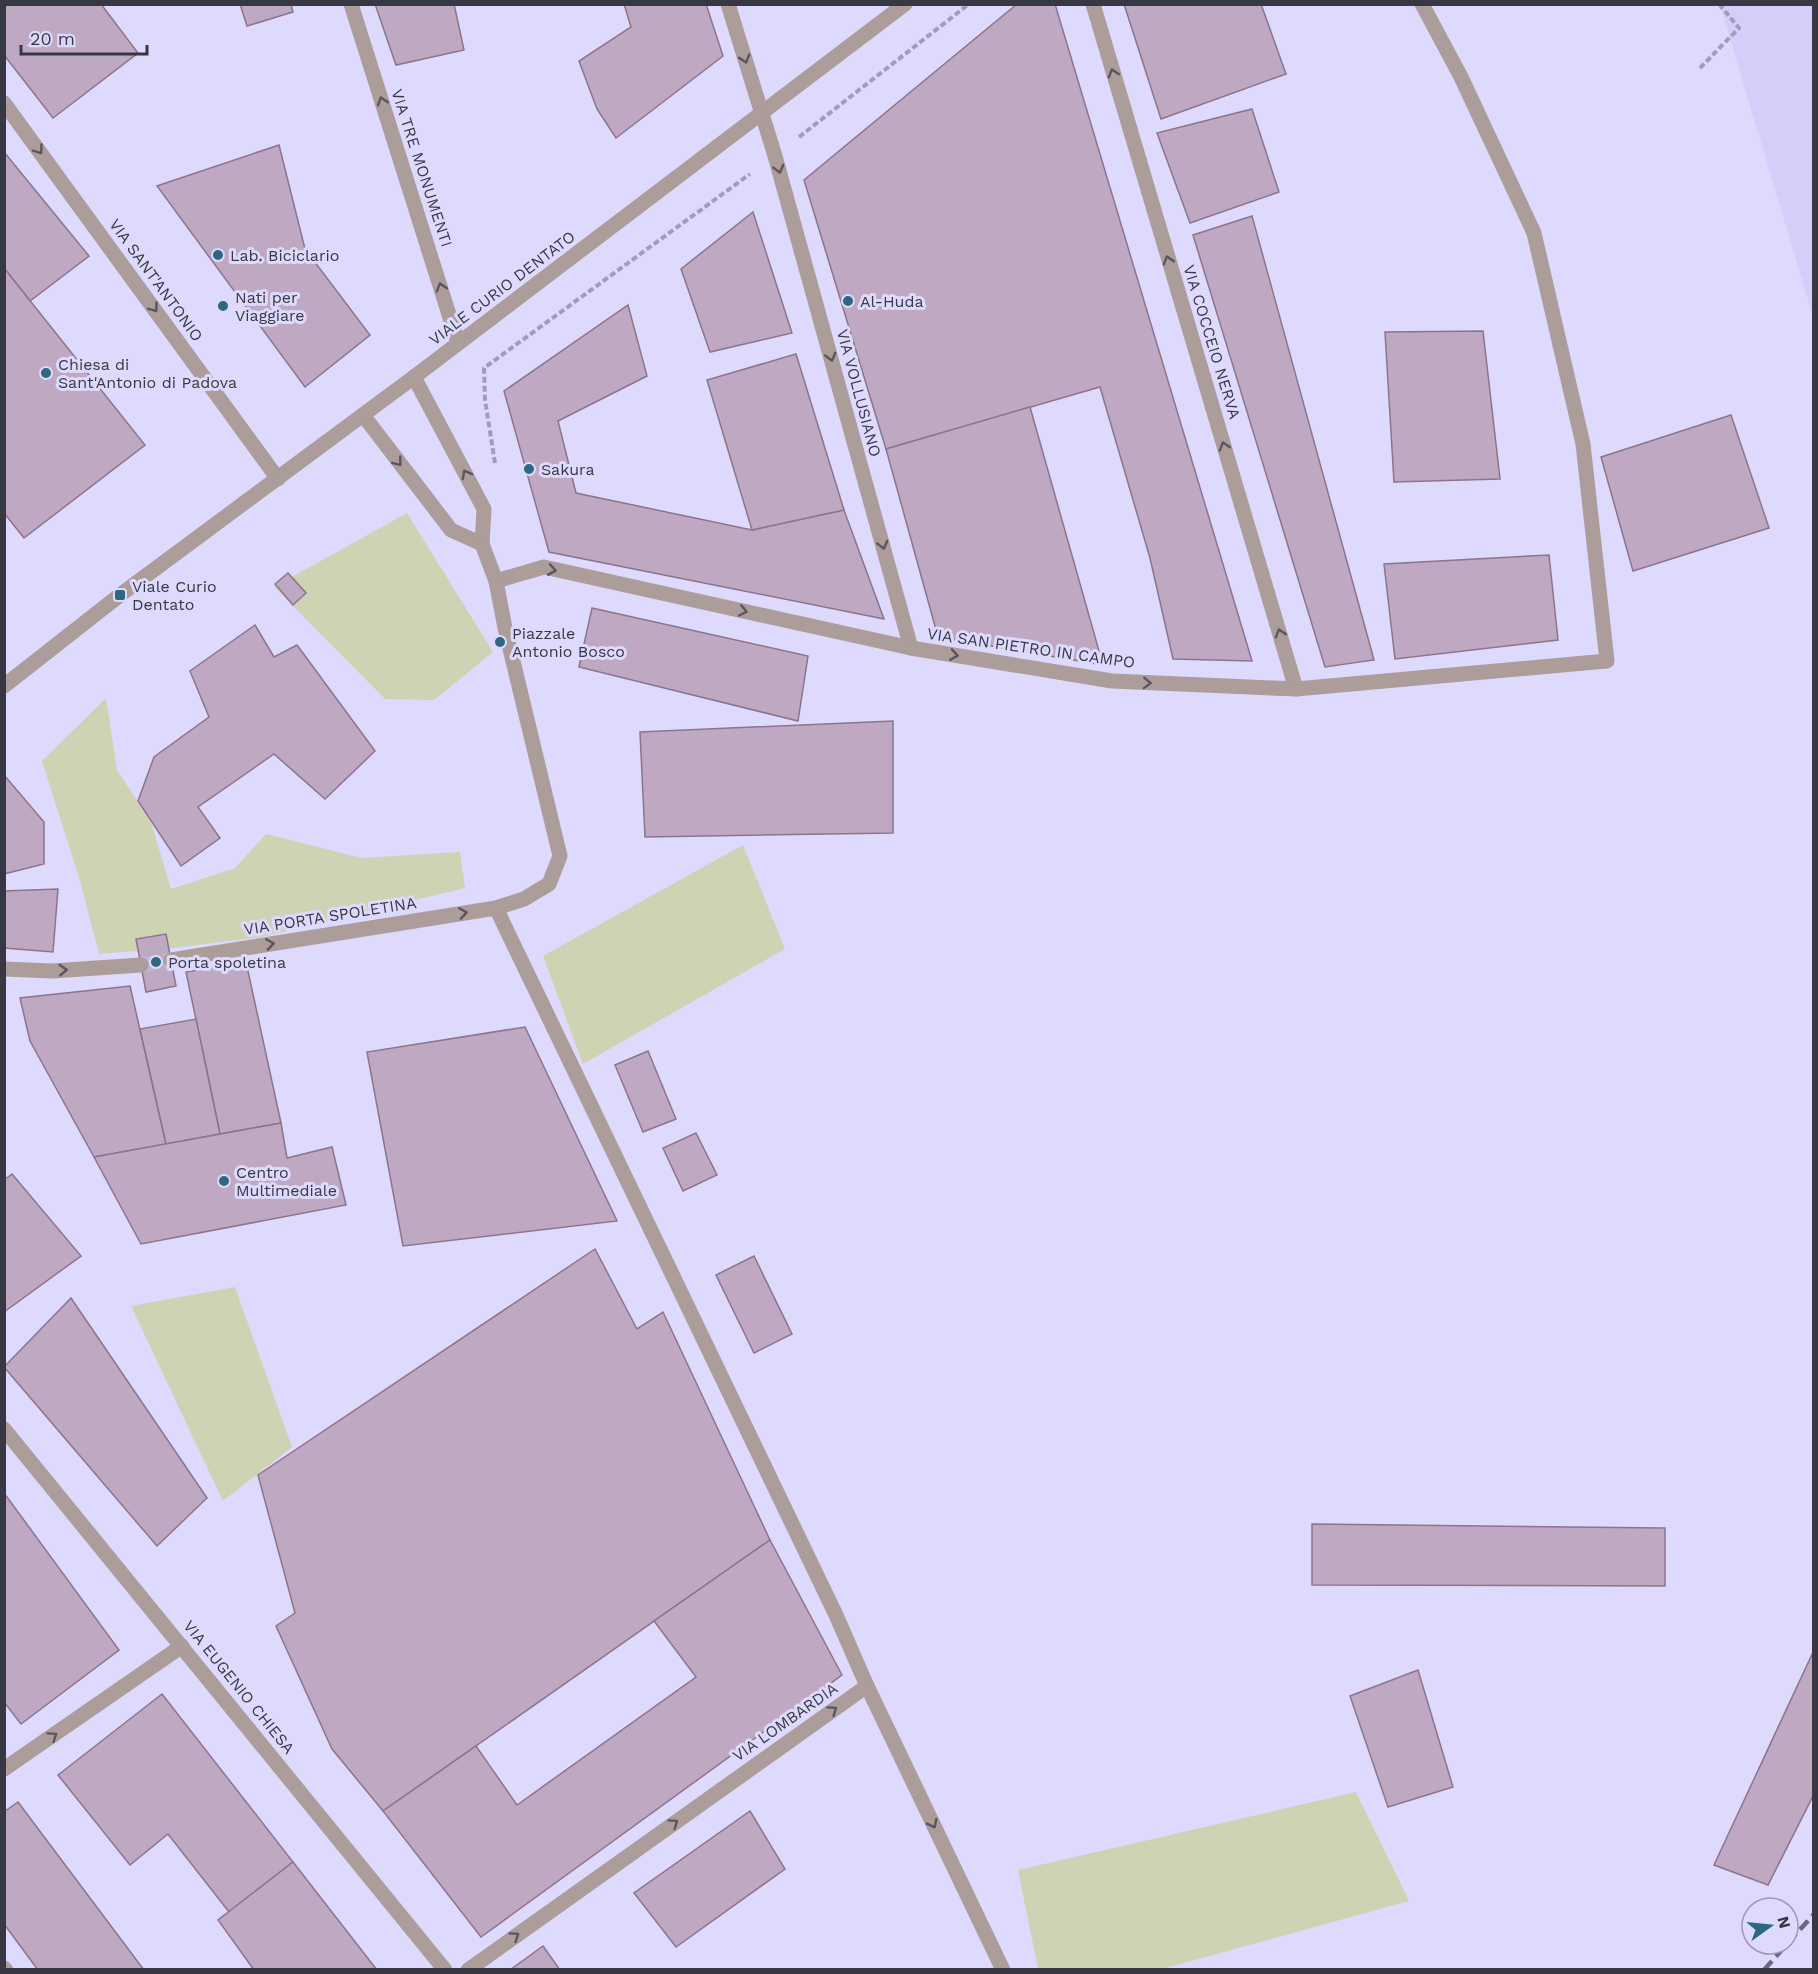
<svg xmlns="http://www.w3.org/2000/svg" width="1818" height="1974" viewBox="0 0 1818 1974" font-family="'Work Sans',sans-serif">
	<rect width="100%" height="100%" fill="#dedafd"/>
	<polygon fill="#d4cff9" points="1720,5 1813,5 1813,317"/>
	<g fill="#ced3b3">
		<polygon points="407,513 493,652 434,700 385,699 274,587"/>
		<polygon points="106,698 117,770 151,822 171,889 235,868 266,834 361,858 460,852 465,888 262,937 173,948 99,954 80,881 42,761"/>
		<polygon points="743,845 785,949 583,1064 543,956"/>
		<polygon points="235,1287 292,1447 223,1501 131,1306"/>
		<polygon points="1356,1792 1409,1901 1162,1969 1038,1969 1018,1870"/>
	</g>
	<g fill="#bfa8c1" stroke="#8c748d" stroke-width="1.5">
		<polygon points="4,4 101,4 138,53 53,118 4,55"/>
		<polygon points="240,4 291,4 293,12 247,26"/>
		<polygon points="375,4 454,4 464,50 396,65"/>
		<polygon points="624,4 706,4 723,56 616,138 597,109 579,61 631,27"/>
		<polygon points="1017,4 1055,4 1252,661 1173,659 1150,558 1100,387 886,449 804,180"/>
		<polygon points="1124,4 1261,4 1286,74 1161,119"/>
		<polygon points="1252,109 1279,192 1190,223 1157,133"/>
		<polygon points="279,145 305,249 370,335 305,387 157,186"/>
		<polygon points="4,152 89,256 30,301 4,268"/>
		<polygon points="753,212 792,333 710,352 681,269"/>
		<polygon points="1252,216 1374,660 1325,667 1193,235"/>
		<polygon points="4,268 145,445 24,538 4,513"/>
		<polygon points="628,305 647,376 558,421 576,493 752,530 844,510 884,619 549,552 504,391"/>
		<polygon points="1483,331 1500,479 1394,482 1385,332"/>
		<polygon points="796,354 844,510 752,530 707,380"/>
		<polygon points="1030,407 1103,665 938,637 886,449"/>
		<polygon points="1731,415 1769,528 1633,571 1601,457"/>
		<polygon points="1549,555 1558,640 1395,659 1384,564"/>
		<polygon points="288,573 306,593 293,605 275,584"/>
		<polygon points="592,608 808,656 798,721 579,667"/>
		<polygon points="255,625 274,657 297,645 375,751 325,799 274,754 198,807 220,838 181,866 138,801 154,757 209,717 190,671"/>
		<polygon points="893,721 893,833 645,837 640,732"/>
		<polygon points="4,775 44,822 44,864 4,874"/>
		<polygon points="58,889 53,952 4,948 4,891"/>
		<polygon points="166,934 176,986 146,992 136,939"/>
		<polygon points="246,962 281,1123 220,1134 186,972"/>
		<polygon points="130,986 166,1144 94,1157 30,1041 20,998"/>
		<polygon points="196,1019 220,1134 166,1144 140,1029"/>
		<polygon points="525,1027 617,1221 403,1246 367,1052"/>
		<polygon points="648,1051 676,1119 643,1132 615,1065"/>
		<polygon points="281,1123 287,1158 332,1147 346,1205 141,1244 94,1157"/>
		<polygon points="696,1133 717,1175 683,1191 663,1148"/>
		<polygon points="12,1174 81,1256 4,1312 4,1180"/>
		<polygon points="595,1249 637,1329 663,1312 770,1540 383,1811 332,1749 276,1626 295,1613 258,1475"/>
		<polygon points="754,1256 792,1334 754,1353 716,1275"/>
		<polygon points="71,1298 207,1498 157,1546 4,1367"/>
		<polygon points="4,1493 119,1650 21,1724 4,1702"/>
		<polygon points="1312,1524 1665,1528 1665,1586 1312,1585"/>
		<polygon points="770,1540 842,1675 481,1937 383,1811 476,1746 517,1805 696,1677 654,1621"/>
		<polygon points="1814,1650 1814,1794 1768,1885 1714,1865"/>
		<polygon points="1418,1670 1453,1787 1388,1807 1350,1696"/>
		<polygon points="162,1694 293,1862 229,1912 168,1834 130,1865 58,1775"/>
		<polygon points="18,1802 144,1970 38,1970 4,1924 4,1812"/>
		<polygon points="750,1811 785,1869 676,1947 634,1893"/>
		<polygon points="293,1862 377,1970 254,1970 218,1920"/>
		<polygon points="543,1946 560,1970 510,1970"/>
	</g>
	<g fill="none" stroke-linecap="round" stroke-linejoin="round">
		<polyline stroke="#bdb9d8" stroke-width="15" stroke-dasharray="15 8" stroke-linecap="butt" points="141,965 171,960"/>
		<g stroke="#9f9db7" stroke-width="4" stroke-dasharray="6 3" stroke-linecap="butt">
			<polyline points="1700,68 1739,28 1719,4"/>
			<polyline points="799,137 969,4"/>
			<polyline points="495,463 485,400 484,368 750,174"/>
		</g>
		<polyline stroke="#ac9c9a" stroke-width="15" points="496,908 836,1615 867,1686"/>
		<g stroke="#ac9c9a" stroke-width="15">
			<polyline points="351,4 458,343"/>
			<polyline points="728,4 775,156 911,648"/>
			<polyline points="1093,4 1296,689"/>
			<polyline points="4,103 278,479"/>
			<polyline points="363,415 451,530 482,544 484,509 414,377"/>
			<polyline points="496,581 544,567 911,648 1112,681 1296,689 1607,661 1583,444 1534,233 1461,77 1422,4"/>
			<polyline points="171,960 496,908 524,899 549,884 560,856 505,628 496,581 482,544"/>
			<polyline points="4,969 52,971 141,965"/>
			<polyline points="4,1429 445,1970"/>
			<polyline points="4,1769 182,1646"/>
			<polyline points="4,1968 6,1970"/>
			<polyline points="468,1970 867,1686 1003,1970"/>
		</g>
		<polyline stroke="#ac9c9a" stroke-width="15" points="4,686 120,595 414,377 905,4"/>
		<g stroke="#6a687c" stroke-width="4.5" stroke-dasharray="12 6" stroke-linecap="butt">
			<polyline points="1788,1943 1814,1914"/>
			<polyline points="1764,1970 1787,1944"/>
		</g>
	</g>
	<defs><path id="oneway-chevron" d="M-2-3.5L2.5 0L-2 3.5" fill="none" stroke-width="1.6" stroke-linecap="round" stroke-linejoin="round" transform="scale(1.5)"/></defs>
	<g stroke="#5b555e">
		<use href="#oneway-chevron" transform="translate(745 59) rotate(73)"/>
		<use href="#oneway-chevron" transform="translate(1113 73) rotate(-107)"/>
		<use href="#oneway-chevron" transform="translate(382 101) rotate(-108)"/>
		<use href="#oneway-chevron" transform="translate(39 150) rotate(54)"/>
		<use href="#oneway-chevron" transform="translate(779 169) rotate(75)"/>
		<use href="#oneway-chevron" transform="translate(1168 260) rotate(-107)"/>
		<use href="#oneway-chevron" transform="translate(441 287) rotate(-107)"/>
		<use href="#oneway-chevron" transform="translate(154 308) rotate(54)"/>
		<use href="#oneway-chevron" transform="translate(831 357) rotate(75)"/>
		<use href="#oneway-chevron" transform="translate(1224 446) rotate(-107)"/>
		<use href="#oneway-chevron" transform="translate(398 462) rotate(52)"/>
		<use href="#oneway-chevron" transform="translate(466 474) rotate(-118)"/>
		<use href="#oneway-chevron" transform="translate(883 545) rotate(75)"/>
		<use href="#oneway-chevron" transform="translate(552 570) rotate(10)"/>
		<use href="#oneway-chevron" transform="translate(743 611) rotate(12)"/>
		<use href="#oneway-chevron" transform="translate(1280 633) rotate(-107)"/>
		<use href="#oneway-chevron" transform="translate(954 655) rotate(9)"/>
		<use href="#oneway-chevron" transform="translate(1147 683) rotate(2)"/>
		<use href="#oneway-chevron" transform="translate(463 913) rotate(-9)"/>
		<use href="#oneway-chevron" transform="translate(270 944) rotate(-9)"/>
		<use href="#oneway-chevron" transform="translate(63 970) rotate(-4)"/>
		<use href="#oneway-chevron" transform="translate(833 1710) rotate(-35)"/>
		<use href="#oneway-chevron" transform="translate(53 1736) rotate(-35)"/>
		<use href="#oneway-chevron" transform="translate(674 1823) rotate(-35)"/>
		<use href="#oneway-chevron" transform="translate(933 1824) rotate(64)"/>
		<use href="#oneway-chevron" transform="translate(515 1936) rotate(-35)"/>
	</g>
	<g fill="#2d6880" stroke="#dedafd" stroke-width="2">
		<circle cx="218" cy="255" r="6"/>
		<circle cx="848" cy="301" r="6"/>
		<circle cx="223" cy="306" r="6"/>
		<circle cx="46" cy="373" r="6"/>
		<circle cx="529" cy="469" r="6"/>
		<rect x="114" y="589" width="12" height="12" rx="3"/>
		<circle cx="500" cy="642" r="6"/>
		<circle cx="156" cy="962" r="6"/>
		<circle cx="224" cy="1181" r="6"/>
	</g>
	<g text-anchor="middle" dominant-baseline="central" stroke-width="6" stroke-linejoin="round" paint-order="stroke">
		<g font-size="16" fill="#383744" stroke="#dedafd">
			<text transform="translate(422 168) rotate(72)">VIA TRE MONUMENTI</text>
			<text transform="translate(156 280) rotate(54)">VIA SANT'ANTONIO</text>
			<text transform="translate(502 288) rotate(-37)">VIALE CURIO DENTATO</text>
			<text transform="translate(1212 342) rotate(73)">VIA COCCEIO NERVA</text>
			<text transform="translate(859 393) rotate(75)">VIA VOLLUSIANO</text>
			<text transform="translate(1031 648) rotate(8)">VIA SAN PIETRO IN CAMPO</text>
			<text transform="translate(330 916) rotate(-9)">VIA PORTA SPOLETINA</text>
			<text transform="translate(239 1687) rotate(51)">VIA EUGENIO CHIESA</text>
			<text transform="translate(785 1722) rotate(-35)">VIA LOMBARDIA</text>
		</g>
		<g font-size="16" fill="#383744" stroke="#dedafd" text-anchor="start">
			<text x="230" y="255">Lab. Biciclario</text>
			<text x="235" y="297">Nati per<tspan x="235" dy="18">Viaggiare</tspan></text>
			<text x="860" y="301">Al-Huda</text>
			<text x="58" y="364">Chiesa di<tspan x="58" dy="18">Sant'Antonio di Padova</tspan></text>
			<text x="541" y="469">Sakura</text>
			<text x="132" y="586">Viale Curio<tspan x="132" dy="18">Dentato</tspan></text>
			<text x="512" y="633">Piazzale<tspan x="512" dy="18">Antonio Bosco</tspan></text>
			<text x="168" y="962">Porta spoletina</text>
			<text x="236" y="1172">Centro<tspan x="236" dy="18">Multimediale</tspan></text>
		</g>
	</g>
	<rect width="1818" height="1974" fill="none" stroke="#383744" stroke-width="12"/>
	<g transform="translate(1770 1926) rotate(75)"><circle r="28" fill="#dedafd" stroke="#9c99b3" stroke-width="1.5"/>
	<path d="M0-4.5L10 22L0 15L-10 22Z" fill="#2d6880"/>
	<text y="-9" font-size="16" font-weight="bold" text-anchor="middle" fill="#383744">N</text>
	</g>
	<path d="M21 45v9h126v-9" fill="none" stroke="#383744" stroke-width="3"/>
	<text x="30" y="45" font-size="18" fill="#383744" stroke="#dedafd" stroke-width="4.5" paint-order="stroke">20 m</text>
</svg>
